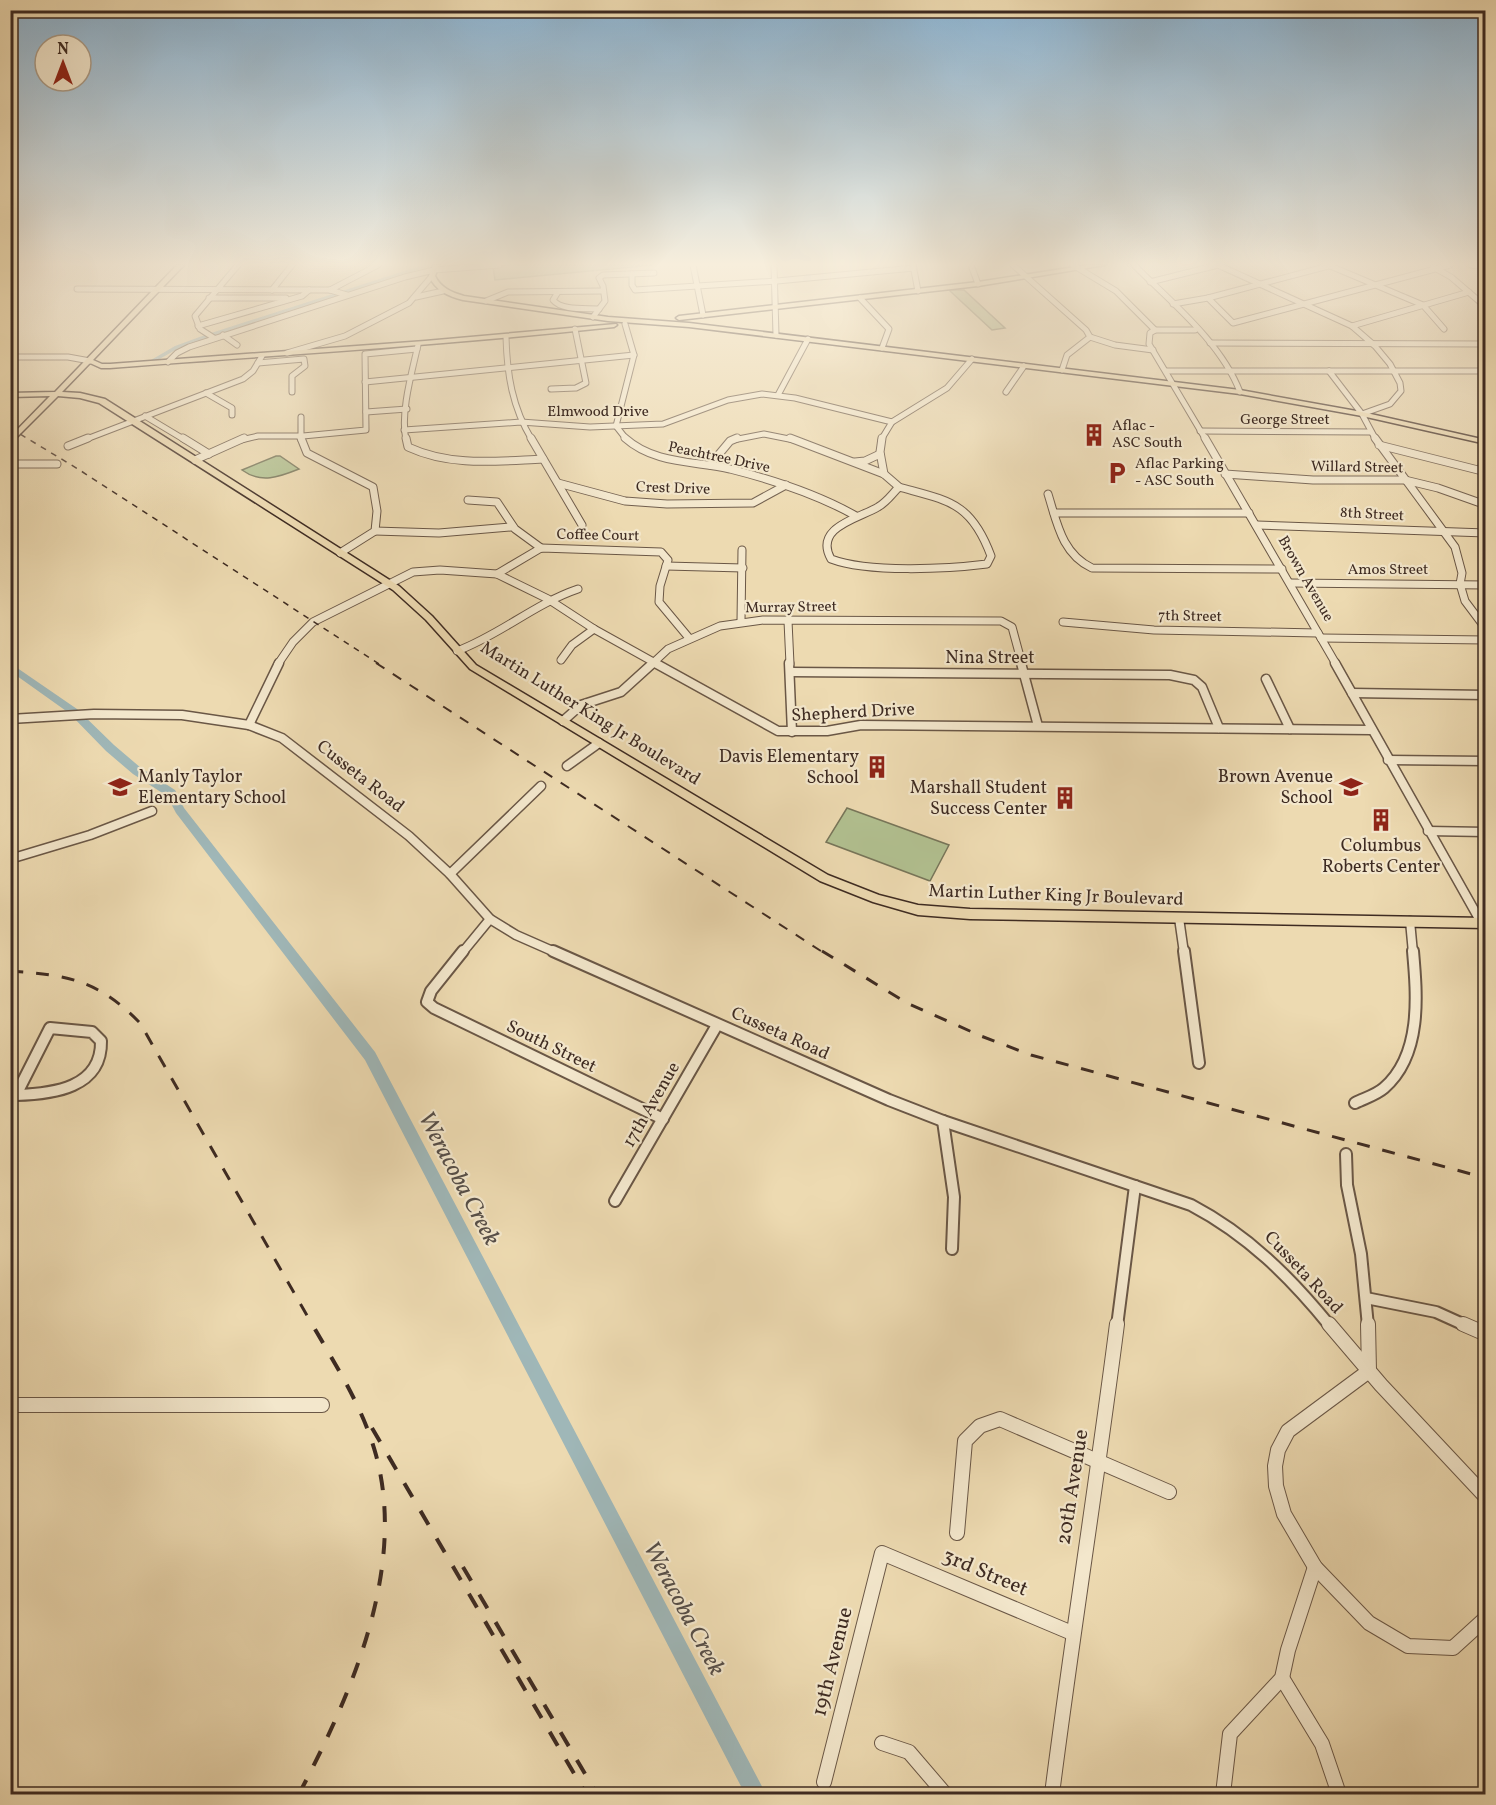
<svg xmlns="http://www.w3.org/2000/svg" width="1496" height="1805" viewBox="0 0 1496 1805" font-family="Vollkorn,serif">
	<rect width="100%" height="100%" fill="#eddab1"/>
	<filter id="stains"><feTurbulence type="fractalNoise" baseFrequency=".00333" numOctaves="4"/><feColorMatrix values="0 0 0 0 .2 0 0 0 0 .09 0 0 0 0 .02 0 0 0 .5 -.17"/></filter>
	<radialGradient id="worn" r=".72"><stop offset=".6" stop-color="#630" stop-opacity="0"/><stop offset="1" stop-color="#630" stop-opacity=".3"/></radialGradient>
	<g fill="#b2c191" stroke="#78765a" stroke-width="1.5">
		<polygon points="511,265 653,265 495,280 493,267"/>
		<polygon points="949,290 964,290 1005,328 992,330"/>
		<path d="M276,456H280L299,469C279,477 261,484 242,470Z"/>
		<polygon points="847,808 949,845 930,881 826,842"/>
	</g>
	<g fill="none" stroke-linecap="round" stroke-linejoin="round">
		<g fill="#9fb7b8" fill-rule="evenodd">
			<polygon points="423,265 433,265 209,337 179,348 156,361 151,360 175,346 205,335"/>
			<polygon points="10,663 77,709 114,745 141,768 175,790 184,808 375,1052 766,1794 745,1794 365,1060 176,813 167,796 133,774 106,751 69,713 10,671"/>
		</g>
		<g stroke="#6a5746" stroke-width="7">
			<g id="minor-far4">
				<polyline points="693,265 703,315"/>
				<polyline points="774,265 776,335"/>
				<polyline points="913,265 918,291"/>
				<polyline points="971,265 978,284"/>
				<polyline points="1013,265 1086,330 1090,337 1067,355 1062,370"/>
				<polyline points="1073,265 1116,291 1155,330 1150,333 1149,344 1206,440"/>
				<path d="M1134,265C1171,302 1221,342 1240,392"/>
				<polyline points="1218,265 1352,326 1375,346 1390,364 1400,383 1401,391 1390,404 1362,414"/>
				<polyline points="1328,265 1423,305 1444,329"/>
				<polyline points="1471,265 1486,267"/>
				<polyline points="1433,267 1451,277 1486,307"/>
				<polyline points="632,274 632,285 635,290 777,281 914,268"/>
				<polyline points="1150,282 1218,265"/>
				<polyline points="77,289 330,290 347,295"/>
				<polyline points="272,290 292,265"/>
				<polyline points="330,290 378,265"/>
				<path d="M558,292L553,300C562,311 585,308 599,309"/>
				<polyline points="416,297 443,291"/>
				<polyline points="209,298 286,298"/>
				<polyline points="860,298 889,329 882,348"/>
				<polyline points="1208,298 1233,323 1450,265"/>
				<polyline points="486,301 508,292 603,291"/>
				<polyline points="1173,304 1208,298 1332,265"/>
				<polyline points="593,317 605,301 603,286 599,278 603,275 654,273"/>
				<polyline points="625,324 634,355 616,426 627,440"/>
				<polyline points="198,326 302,296 309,290"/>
				<polyline points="1352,326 1469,292"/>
				<polyline points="1155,330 1195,330"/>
				<polyline points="223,335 237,345"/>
				<path d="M506,337C507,374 512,407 532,440"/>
				<polyline points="1090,337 1115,345 1153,350"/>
				<polyline points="214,338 200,329 195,316 238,265"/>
				<polyline points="1210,343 1486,344"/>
				<polyline points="287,353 345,336 409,303 432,276"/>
				<polyline points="10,357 68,357 90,361"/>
				<polyline points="168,362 177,353 189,347 405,277 434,270 499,265"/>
				<polyline points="258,363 304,359 305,366 292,376 292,392"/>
				<polyline points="1166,371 1486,371"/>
				<polyline points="1329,371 1362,414 1376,440"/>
				<polyline points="365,382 634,355"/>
				<polyline points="551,389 576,388 586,383 575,329"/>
				<polyline points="1006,392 1024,366"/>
				<polyline points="206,393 232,408 232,415"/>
				<polyline points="778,395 808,339"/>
				<polyline points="366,412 407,409"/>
				<polyline points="145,416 185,440"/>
				<polyline points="301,417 301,440"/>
				<polyline points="404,430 521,422 590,427 663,424 728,400 762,394 795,398 892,422"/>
				<polyline points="1200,431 1370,432"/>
				<polyline points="84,440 243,379 253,371 262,356"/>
				<polyline points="241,440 258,436 303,436 366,430 365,354 417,349"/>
				<path d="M406,440C400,413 412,372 418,345"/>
				<polyline points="733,440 764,434 794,440"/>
				<polyline points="881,440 892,422 947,388 972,359"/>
			</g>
		</g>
		<g stroke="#6a5746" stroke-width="9">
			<g id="minor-far3">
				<polyline points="183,438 209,454"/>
				<polyline points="301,438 307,453 373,487 377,511 375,531 340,553"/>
				<path d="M406,438L408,447C451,467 497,461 543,459"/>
				<polyline points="531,438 582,525"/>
				<path d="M625,438C654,464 694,461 730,469C774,480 817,494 856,516"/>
				<polyline points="790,438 884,474 899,487"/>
				<polyline points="882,438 880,452 884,474"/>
				<polyline points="1205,438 1336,664"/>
				<polyline points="1375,438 1455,547 1462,573 1460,584 1465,601 1486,629"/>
				<polyline points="1379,445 1486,472"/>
				<polyline points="68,446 88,438"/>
				<polyline points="195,460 244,438"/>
				<polyline points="855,462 865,461 880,454"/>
				<polyline points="10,464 57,464"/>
				<polyline points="710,465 730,441 737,438"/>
				<polyline points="1484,473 1481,470 1486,451"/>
				<polyline points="1225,474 1313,480 1405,480 1438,488 1486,505"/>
				<polyline points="558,483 625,501 667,504 753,503 786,485"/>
				<path d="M899,487C949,501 971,502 991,556L987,564C947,569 868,573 831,559C813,527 860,518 878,507C887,502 892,494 899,487Z"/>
				<path d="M1048,494C1057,523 1062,554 1092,568L1282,569"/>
				<polyline points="468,500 497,502 515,529 541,548"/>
				<polyline points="1054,513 1249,513"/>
				<polyline points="1257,525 1486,533"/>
				<polyline points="375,531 439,533 511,527"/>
				<polyline points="666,566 743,568"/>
				<polyline points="497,574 541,548 661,552 668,560 660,586 659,602 689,638"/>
				<polyline points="1290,583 1486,585"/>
				<polyline points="741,621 742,550"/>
				<polyline points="788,621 790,664"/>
				<polyline points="1063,622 1154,630 1318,633"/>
				<polyline points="1321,638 1486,640"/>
				<path d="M457,651C500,635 534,604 578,589"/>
				<polyline points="561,660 572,645 594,629"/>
				<polyline points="278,664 293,642 313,622 413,572 440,570 497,574 548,599 594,629 657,664"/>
				<polyline points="652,664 668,649 720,626 763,620 1001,621 1012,627 1022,664"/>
			</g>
		</g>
		<g stroke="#6a5746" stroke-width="11">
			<g id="minor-far2">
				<polyline points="655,663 778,731 827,731 861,725 1372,730"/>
				<polyline points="789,663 792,732"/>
				<polyline points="1021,663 1038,726"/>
				<polyline points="1335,663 1486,931"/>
				<polyline points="790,672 1170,675 1194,680 1202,687 1219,728"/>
				<polyline points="1266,679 1290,729"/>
				<polyline points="1352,693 1486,695"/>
				<polyline points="10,719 94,714 182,715 249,725 282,738 409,836 450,874 490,919 516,935 557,953"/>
				<polyline points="563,721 581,705 621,692 653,663"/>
				<polyline points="249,725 279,663"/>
				<polyline points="1388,760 1486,761"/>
				<polyline points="567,766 599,743"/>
				<polyline points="1428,831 1486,832"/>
				<polyline points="10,859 90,835 152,811"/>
				<polyline points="450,874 541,786"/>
				<polyline points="1179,918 1184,953"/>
				<polyline points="1410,921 1413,953"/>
				<polyline points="462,953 490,919"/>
			</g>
		</g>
		<g stroke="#6a5746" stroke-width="14">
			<g id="minor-far1">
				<polyline points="463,951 431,991 427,1002 434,1008 663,1119"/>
				<path d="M553,951L889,1100L943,1121L1191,1205C1248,1235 1290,1277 1330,1326"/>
				<polyline points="1184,951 1199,1063"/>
				<path d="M50,1028L92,1032L101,1041C102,1088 53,1094 16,1095Z"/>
				<path d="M1355,1103C1365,1098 1376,1095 1384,1088C1422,1055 1417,996 1413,951"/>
				<polyline points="943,1121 954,1197 952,1249"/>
				<polyline points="1346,1154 1347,1185 1361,1254 1368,1326"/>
				<polyline points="615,1201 717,1025"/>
				<polyline points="1366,1298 1436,1312 1467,1326"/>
				<polyline points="1117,1326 1135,1186"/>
			</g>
		</g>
		<g stroke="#6a5746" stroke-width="16">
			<g id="minor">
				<polyline points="1329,1324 1381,1385 1486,1497"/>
				<polyline points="1368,1324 1369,1371 1288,1431 1278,1450 1275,1466 1276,1486 1284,1514 1315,1567 1369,1623 1408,1646 1453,1648 1486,1618"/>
				<polyline points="1463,1324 1486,1334"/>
				<polyline points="10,1405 322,1405"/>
				<polyline points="957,1533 965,1441 980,1426 1000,1419 1169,1492"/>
				<polyline points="1282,1678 1322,1744 1339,1794"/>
				<polyline points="882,1743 909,1752 945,1794"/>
				<polyline points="824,1782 882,1553 1072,1633"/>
				<path d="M1052,1794C1072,1637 1097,1481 1117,1324"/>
				<polyline points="1223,1794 1230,1734 1282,1678 1288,1650 1315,1567"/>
			</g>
		</g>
		<g stroke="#3e2b22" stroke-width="3">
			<g id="major">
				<path d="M177,265H184L93,360L102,364H110L425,341L616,324L617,325L614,327C446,345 278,355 110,368H101L90,363L62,392L80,393L105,399L399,586L432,616L476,665L828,875L879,895L918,905L970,909L1486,918V928L970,919L918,915L873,902L820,881L470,669L426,620L393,590L99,403L80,398L58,396L10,444V437L50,396L10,397V393L55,392Z"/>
				<path d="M433,265H439L435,276C441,288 451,292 464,296L608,317L689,323L1240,390L1362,412L1486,440V444L1362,416L1240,394L689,327L608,321L463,300C448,296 436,291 429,276Z"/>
				<polygon points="1088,265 1105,265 978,286 679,320 676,318 679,316 978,282"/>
			</g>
		</g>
		<use href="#minor-far4" stroke="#f3e7cc" stroke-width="5"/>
		<use href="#minor-far3" stroke="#f3e7cc" stroke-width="7"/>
		<use href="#minor-far2" stroke="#f3e7cc" stroke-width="8"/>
		<use href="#minor-far1" stroke="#f3e7cc" stroke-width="10"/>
		<use href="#minor" stroke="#f3e7cc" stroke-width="14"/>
		<use href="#major" fill="#eddab1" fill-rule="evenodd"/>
		<polyline stroke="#3e2b22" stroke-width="1.5" stroke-dasharray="6 6" stroke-linecap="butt" points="10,428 78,469 379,664"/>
		<polyline stroke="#3e2b22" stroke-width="2" stroke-dasharray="10 10" stroke-linecap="butt" points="376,663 824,953"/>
		<g stroke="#3e2b22" stroke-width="3" stroke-dasharray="13 13" stroke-linecap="butt">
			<polyline points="822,951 907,1003 981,1036 1031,1055 1486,1178"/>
			<path d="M10,971C68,975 98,980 140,1023L313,1326"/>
			<polyline points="10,1003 13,1003"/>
		</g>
		<g stroke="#3e2b22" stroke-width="4" stroke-dasharray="16 16" stroke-linecap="butt">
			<polyline points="372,1428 586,1794"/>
			<polyline points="463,1567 597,1794"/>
			<path d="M299,1794C351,1695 407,1569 376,1455C363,1407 336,1366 312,1324"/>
		</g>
	</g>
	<linearGradient id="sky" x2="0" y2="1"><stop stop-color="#8bb5d5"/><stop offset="0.51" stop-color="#f7eedc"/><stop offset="1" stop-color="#f7eedc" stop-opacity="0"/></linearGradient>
	<rect width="1496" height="518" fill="url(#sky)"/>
	<defs>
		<g id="building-bare" transform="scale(1.8)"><path d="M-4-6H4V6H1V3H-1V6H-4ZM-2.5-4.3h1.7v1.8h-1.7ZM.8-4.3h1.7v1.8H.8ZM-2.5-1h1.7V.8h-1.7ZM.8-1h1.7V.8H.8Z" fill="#8f2418" stroke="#f3e7cc" stroke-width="2.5" paint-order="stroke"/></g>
		<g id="parking-bare" transform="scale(1.8)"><path d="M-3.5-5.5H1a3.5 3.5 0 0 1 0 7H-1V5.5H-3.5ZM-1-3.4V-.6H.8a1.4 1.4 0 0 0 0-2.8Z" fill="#8f2418" stroke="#f3e7cc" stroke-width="2.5" paint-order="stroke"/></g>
		<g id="school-bare" transform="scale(1.8)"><path d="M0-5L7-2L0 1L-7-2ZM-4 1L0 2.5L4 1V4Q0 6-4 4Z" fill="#8f2418" stroke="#f3e7cc" stroke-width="2.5" paint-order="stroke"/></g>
	</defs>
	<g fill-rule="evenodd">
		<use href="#building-bare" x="1094" y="435"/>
		<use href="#parking-bare" x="1117" y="473"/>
		<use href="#building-bare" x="877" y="767"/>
		<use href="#school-bare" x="120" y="787"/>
		<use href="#school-bare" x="1351" y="787"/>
		<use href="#building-bare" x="1065" y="798"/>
		<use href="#building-bare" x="1381" y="820"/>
	</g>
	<g text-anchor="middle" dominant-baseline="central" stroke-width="4.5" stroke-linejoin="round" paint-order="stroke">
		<g font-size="15" fill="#3e2b22" stroke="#f3e7cc">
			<text x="598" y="412">Elmwood Drive</text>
			<text x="1285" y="420">George Street</text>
			<text transform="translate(719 458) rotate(12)">Peachtree Drive</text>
			<text transform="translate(1357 468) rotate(1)">Willard Street</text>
			<text transform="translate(673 489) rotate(2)">Crest Drive</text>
			<text transform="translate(1372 515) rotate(3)">8th Street</text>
			<text transform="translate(598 536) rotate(1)">Coffee Court</text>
			<text x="1388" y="570">Amos Street</text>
			<text transform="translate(1305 579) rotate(60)">Brown Avenue</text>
			<text transform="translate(791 608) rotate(-1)">Murray Street</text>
			<text transform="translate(1190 617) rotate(1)">7th Street</text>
		</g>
		<g font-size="15" fill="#3e2b22" stroke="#f3e7cc" text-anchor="start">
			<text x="1112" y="426">Aflac -<tspan x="1112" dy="17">ASC South</tspan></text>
			<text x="1135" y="464">Aflac Parking<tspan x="1135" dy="17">- ASC South</tspan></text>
		</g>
		<g font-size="18" fill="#3e2b22" stroke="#f3e7cc">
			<text x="990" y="658">Nina Street</text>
			<text transform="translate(853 713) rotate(-3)">Shepherd Drive</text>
			<text transform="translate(590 714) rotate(32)">Martin Luther King Jr Boulevard</text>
			<text transform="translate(360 777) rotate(38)">Cusseta Road</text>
			<text transform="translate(1056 896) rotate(2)">Martin Luther King Jr Boulevard</text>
			<text transform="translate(780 1034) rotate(24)">Cusseta Road</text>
			<text transform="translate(551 1047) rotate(26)">South Street</text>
			<text transform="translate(652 1105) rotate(-60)">17th Avenue</text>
			<text transform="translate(1303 1273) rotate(47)">Cusseta Road</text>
		</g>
		<g font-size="18" fill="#3e2b22" stroke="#f3e7cc" text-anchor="end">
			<text x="859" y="757">Davis Elementary<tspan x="859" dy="21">School</tspan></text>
			<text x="138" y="777" text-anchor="start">Manly Taylor<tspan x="138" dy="21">Elementary School</tspan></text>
			<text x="1333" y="777">Brown Avenue<tspan x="1333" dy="21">School</tspan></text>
			<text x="1047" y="788">Marshall Student<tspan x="1047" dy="21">Success Center</tspan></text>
			<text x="1381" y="846" text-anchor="middle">Columbus<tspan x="1381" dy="21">Roberts Center</tspan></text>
		</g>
		<g font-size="21" fill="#3e2b22" stroke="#f3e7cc">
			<text transform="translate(1073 1487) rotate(-81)">20th Avenue</text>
			<text transform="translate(985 1573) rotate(23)">3rd Street</text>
			<text transform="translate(833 1662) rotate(-76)">19th Avenue</text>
		</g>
		<g font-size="24" font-style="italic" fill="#564e48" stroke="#f3e7cc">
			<text transform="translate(458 1179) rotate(62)">Weracoba Creek</text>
			<text transform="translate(683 1609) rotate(62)">Weracoba Creek</text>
		</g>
	</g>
	<rect width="1496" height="1805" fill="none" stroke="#eddab1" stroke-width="36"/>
	<rect x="12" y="12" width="1472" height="1781" fill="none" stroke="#3e2b22" stroke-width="3"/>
	<rect x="18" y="18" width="1460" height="1769" fill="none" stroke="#3e2b22" stroke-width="1.5"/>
	<g transform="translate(63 63)"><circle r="28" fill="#f3e7cc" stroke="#ab9c88" stroke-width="1.5"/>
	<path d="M0-4.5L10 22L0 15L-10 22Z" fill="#8f2418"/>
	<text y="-9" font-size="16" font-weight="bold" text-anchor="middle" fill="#3e2b22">N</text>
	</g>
	<rect width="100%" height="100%" filter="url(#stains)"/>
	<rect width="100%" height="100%" fill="url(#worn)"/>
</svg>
